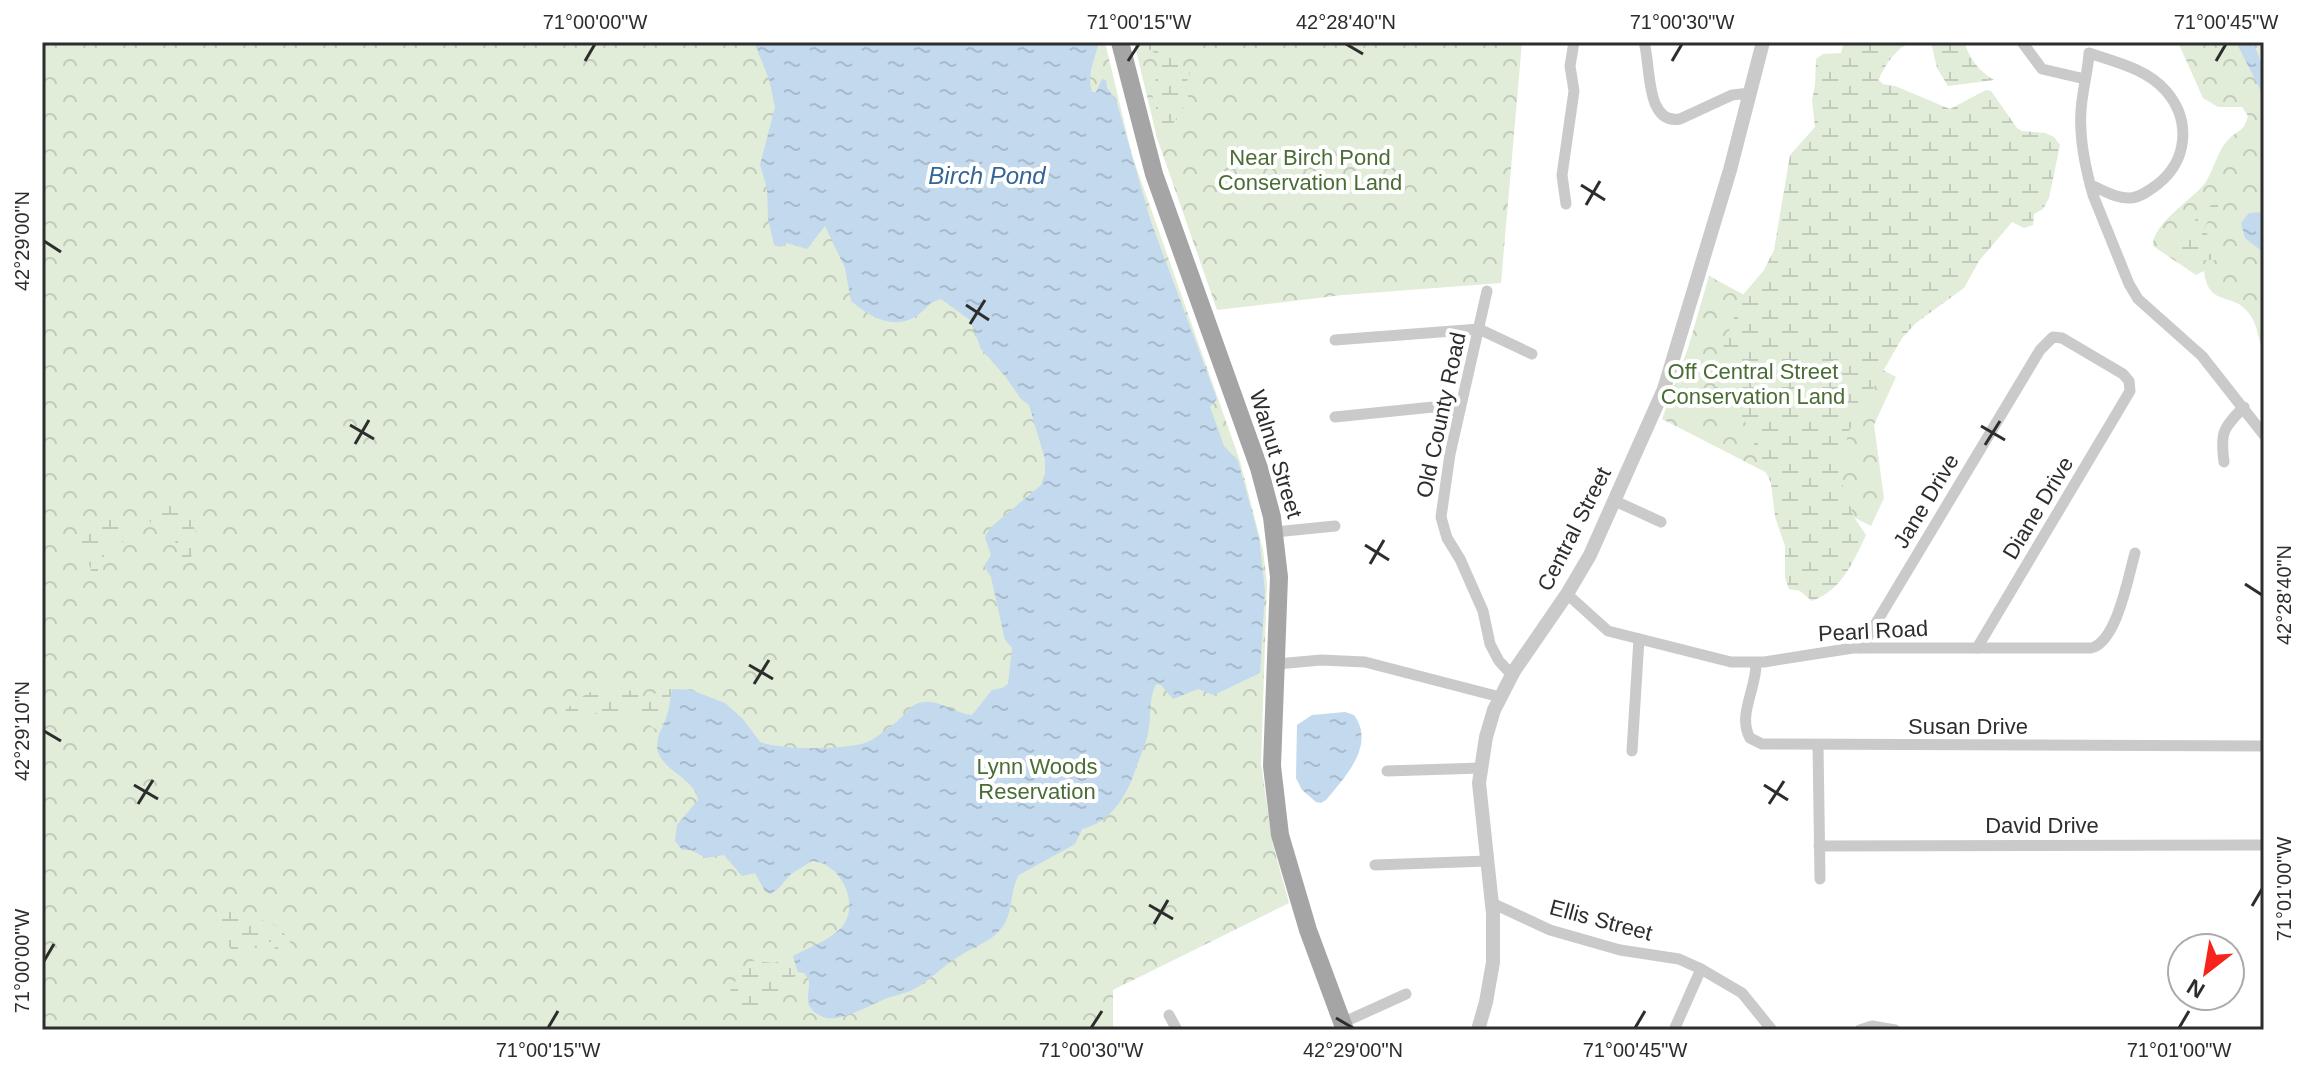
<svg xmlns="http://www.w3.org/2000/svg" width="2306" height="1072" viewBox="0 0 2306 1072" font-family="Arial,sans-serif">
	<defs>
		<pattern id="forest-crowns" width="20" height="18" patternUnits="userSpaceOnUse" patternTransform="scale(2)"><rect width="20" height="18" fill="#e1ecd9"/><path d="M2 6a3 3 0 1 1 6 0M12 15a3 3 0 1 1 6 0" fill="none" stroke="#c1cbbb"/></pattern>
		<pattern id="wetland-marsh" width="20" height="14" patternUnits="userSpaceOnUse" patternTransform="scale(2)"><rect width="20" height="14" fill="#e1ecd9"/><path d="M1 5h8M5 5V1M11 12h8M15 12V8" fill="none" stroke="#c1cbbb"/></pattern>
		<pattern id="water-ripples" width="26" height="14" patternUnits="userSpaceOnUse" patternTransform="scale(2)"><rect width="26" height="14" fill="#c2d9ee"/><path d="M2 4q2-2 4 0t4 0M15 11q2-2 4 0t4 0" fill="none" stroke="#a7bbcc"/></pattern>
	</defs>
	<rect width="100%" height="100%" fill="#fff"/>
	<g fill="url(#forest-crowns)">
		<polygon points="42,42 1105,42 1132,155 1240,461 1263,550 1267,584 1261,763 1272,841 1289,903 1113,990 1113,1030 42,1030"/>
		<polygon points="1134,42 1522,42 1501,283 1343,295 1217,310 1157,138"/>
		<path d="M2178,42H2264V355C2258,341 2258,323 2248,312C2232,292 2208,307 2204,271L2196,275L2153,246C2152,226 2187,202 2200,189C2214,175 2215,153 2229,139C2240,128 2243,133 2248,116L2242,107H2218L2203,98Z"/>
		<polygon points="1709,276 1896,377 1874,425 1884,498 1871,526 1662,419 1688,348"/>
	</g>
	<g fill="url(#wetland-marsh)">
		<polygon points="1139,42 1183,42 1180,64 1190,70 1189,77 1183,89 1189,98 1164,138 1152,94 1159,65 1154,52 1140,45"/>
		<path d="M1844,42H1919C1915,43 1911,43 1907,45C1896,48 1881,71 1879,80L1883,84L1895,86L1950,109L1986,90L1991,91L2017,128L2022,131L2045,133L2054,137L2060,145L2049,198L2043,209L2034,214L2033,225L2024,228L2012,222L1979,261L1964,288L1916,323L1902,338L1849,431L1842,458L1843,486L1854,517L1866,535C1853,562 1842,590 1812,601L1800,591L1789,589L1785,578V546L1775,517L1771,483L1758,456L1750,430L1734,405L1716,391L1714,372L1742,296L1764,270L1774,250L1790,155L1815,127L1812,100L1815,85L1816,59L1823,54L1841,53Z"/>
		<path d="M1931,42H1964C1969,57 1979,72 1994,80L1948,86L1937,68Z"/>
		<path d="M2231,193C2225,208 2210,213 2204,229L2221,256L2219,260H2202L2191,263L2174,254L2171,249C2183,232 2212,199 2231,193Z"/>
		<path d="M174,499L194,508V528L202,542L195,553L183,563C170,541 183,530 151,524L148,517L158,506Z"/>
		<polygon points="106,516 128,518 130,525 124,541 119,544 110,544 107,546 98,578 90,574 91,569 80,545 86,527"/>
		<path d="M618,686L646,697L666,689H672L668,713L660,731C631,718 641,703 605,724L598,714L593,712L578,719L555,721C574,701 589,687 618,686Z"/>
		<path d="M230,912L272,923L291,940L284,955L278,953L271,942C259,941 250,948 243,957H239L220,937L219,933L208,924L209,917L215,913Z"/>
		<polygon points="793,956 798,972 770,1010 727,1010 731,988 745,966 753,961 774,963"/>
	</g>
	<g fill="url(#water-ripples)">
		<path d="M754,42H1099C1095,58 1086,76 1092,92H1096L1102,79L1106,80L1107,88L1116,100L1151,222L1217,399L1210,407L1224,446L1238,461L1259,538L1265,590L1260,673L1214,695L1198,689L1173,699L1161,685L1156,684C1149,699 1151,711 1149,727C1147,742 1141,754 1136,768C1127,796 1111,822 1082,829L1075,844L1019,875C1008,893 1015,915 999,931C987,944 972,947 958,957C942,966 930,981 914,989C905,994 894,995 885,999C869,1005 837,1025 821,1016C801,1006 810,996 809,980L804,973L798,972L793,956C809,947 827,942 841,928C862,905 840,862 812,861L791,874L777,890L770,894L765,891L755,873L742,876L724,855L706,858L691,850H682L675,841L677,825L698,800C695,779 665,772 658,752C654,738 664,727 667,715C670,707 670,698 672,689L691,690L725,703L743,719L760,742C783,750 842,750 865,743C874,740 884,731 891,726C902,720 908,706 919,703C937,697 955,714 972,715L992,690L1002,688L1008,684L1012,648L1005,640L991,577L984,566L991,555L985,537L990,528L1041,485L1045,474V459L1029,405L1021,399L1005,376L981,349L970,320L941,299C928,302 925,311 915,317C891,330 869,316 851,301L845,268L825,226L807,249L787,243L780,247L774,245L768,218L767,188L760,165L775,107L769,79Z"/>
		<path d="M2236,42H2252C2265,63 2264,84 2264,108L2260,89Z"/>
		<polygon points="2264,212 2264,253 2245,238 2241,223 2249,213"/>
		<path d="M1345,712L1354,715C1376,745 1345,777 1326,800L1321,803L1316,802L1302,790L1296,778L1297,725L1312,715Z"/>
	</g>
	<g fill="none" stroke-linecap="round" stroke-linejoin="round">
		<g stroke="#cacaca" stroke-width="11">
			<path d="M1644,42C1651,65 1645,125 1680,119L1732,95L1751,93"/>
			<polyline points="2022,42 2042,69 2085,79"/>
			<path d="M2090,185C2103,190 2117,199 2131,198C2141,197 2150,190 2158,184C2188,160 2191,120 2166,91C2147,69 2116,62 2089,53C2088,72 2082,91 2081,111C2079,139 2085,167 2093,195L2129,284L2138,299L2202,356L2264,435"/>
			<polyline points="1566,204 1562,175 1574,91 1570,66 1574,42"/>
			<polyline points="1487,291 1450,454 1441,517 1447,538 1460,559 1483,611 1490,644 1499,661 1512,675"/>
			<polyline points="1335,340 1479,329 1532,354"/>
			<polyline points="1335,417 1433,407 1459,411"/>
			<path d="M2224,462C2220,432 2223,428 2244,407"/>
			<polyline points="1615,501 1661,522"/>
			<polyline points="1275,532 1335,526"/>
			<path d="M1567,594L1608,631L1731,662H1764L1853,648H2091C2117,642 2128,577 2135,553"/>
			<polyline points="1861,648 2040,350 2053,337 2062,338 2123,374 2129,381 2130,391 1977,648"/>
			<path d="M1756,663C1757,688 1737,715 1750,738L1762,744L2264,746"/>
			<polyline points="1277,664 1321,660 1365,662 1500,697"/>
			<polyline points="1818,745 1820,879"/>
			<polyline points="1632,751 1639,639"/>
			<polyline points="1387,771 1481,768"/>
			<polyline points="1819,846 2264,845"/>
			<polyline points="1375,865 1487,861"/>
			<polyline points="1492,903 1550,930 1620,950 1679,959 1701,969 1742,993 1772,1030"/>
			<polyline points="1169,1015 1177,1030"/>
			<polyline points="1342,1023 1406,994"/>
			<polyline points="1674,1030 1701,969"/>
			<polyline points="1860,1030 1872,1026 1895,1030"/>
		</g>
		<polyline stroke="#cacaca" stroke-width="14" points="1478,1030 1486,1002 1493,962 1493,914 1479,783 1486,737 1494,710 1514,671 1567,594 1590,555 1664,389 1730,170 1763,42"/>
		<polyline stroke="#a5a5a5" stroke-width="18" points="1120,42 1154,174 1259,468 1272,517 1279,577 1272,766 1280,835 1308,930 1345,1030"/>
	</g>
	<path fill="none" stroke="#2d2d2d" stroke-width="3" d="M1346,44L1363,54M585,61L595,44M1128,61L1139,44M1672,61L1682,44M2216,61L2226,44M1581,185L1605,200M1586,205L1600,181M44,241L61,252M966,305L989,320M970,324L985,300M350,425L374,439M1981,426L2005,440M355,444L369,420M1985,445L2000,421M1365,545L1389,560M1370,564L1384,540M2245,584L2262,595M749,665L773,679M754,684L769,660M44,731L61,741M134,785L158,799M1764,785L1788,800M138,804L153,780M1769,804L1784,781M1149,905L1173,919M2252,906L2262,889M1154,924L1168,900M44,961L54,944M1336,1018L1353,1028M548,1028L558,1011M1091,1028L1102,1011M1635,1028L1645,1011M2179,1028L2189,1011"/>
	<g text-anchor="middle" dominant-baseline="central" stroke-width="8" stroke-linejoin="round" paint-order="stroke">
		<g font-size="22" fill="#4a6d36" stroke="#fff">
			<text x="1310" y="157">Near Birch Pond<tspan x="1310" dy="25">Conservation Land</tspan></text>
			<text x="1753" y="371">Off Central Street<tspan x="1753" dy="25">Conservation Land</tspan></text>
			<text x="1037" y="766">Lynn Woods<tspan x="1037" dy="25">Reservation</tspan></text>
		</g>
		<g font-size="22" fill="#2d2d2d" stroke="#fff">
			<text transform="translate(1441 415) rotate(-78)">Old County Road</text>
			<text transform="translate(1276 454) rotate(73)">Walnut Street</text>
			<text transform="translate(1926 501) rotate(-59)">Jane Drive</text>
			<text transform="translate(2038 508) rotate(-59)">Diane Drive</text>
			<text transform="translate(1574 529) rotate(-63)">Central Street</text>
			<text transform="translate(1873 631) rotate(-3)">Pearl Road</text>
			<text x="1968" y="726">Susan Drive</text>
			<text x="2042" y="825">David Drive</text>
			<text transform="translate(1601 920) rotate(15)">Ellis Street</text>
		</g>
		<g font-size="24" font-style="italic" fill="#336596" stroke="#fff">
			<text x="987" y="175">Birch Pond</text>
		</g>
	</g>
	<rect width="2306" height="1072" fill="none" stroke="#ffffff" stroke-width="88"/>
	<g transform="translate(2206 972) rotate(211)"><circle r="38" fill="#ffffff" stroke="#ababab" stroke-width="2"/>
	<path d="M0-6L14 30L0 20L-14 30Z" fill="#f6241d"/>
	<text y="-12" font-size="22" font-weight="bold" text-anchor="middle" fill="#2d2d2d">N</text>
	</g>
	<rect x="44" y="44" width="2218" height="984" fill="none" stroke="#2d2d2d" stroke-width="3"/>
	<g font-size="20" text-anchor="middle" fill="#2d2d2d">
		<text x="595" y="29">71°00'00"W</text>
		<text x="1139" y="29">71°00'15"W</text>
		<text x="1346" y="29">42°28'40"N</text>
		<text x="1682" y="29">71°00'30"W</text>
		<text x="2226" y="29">71°00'45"W</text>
		<text transform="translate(22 241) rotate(-90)" y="7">42°29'00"N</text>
		<text transform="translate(2284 595) rotate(-90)" y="7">42°28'40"N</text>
		<text transform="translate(22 731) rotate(-90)" y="7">42°29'10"N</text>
		<text transform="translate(2284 889) rotate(-90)" y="7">71°01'00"W</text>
		<text transform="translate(22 961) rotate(-90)" y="7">71°00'00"W</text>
		<text x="548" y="1057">71°00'15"W</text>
		<text x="1091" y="1057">71°00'30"W</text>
		<text x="1353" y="1057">42°29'00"N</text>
		<text x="1635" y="1057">71°00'45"W</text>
		<text x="2179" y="1057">71°01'00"W</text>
	</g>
</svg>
